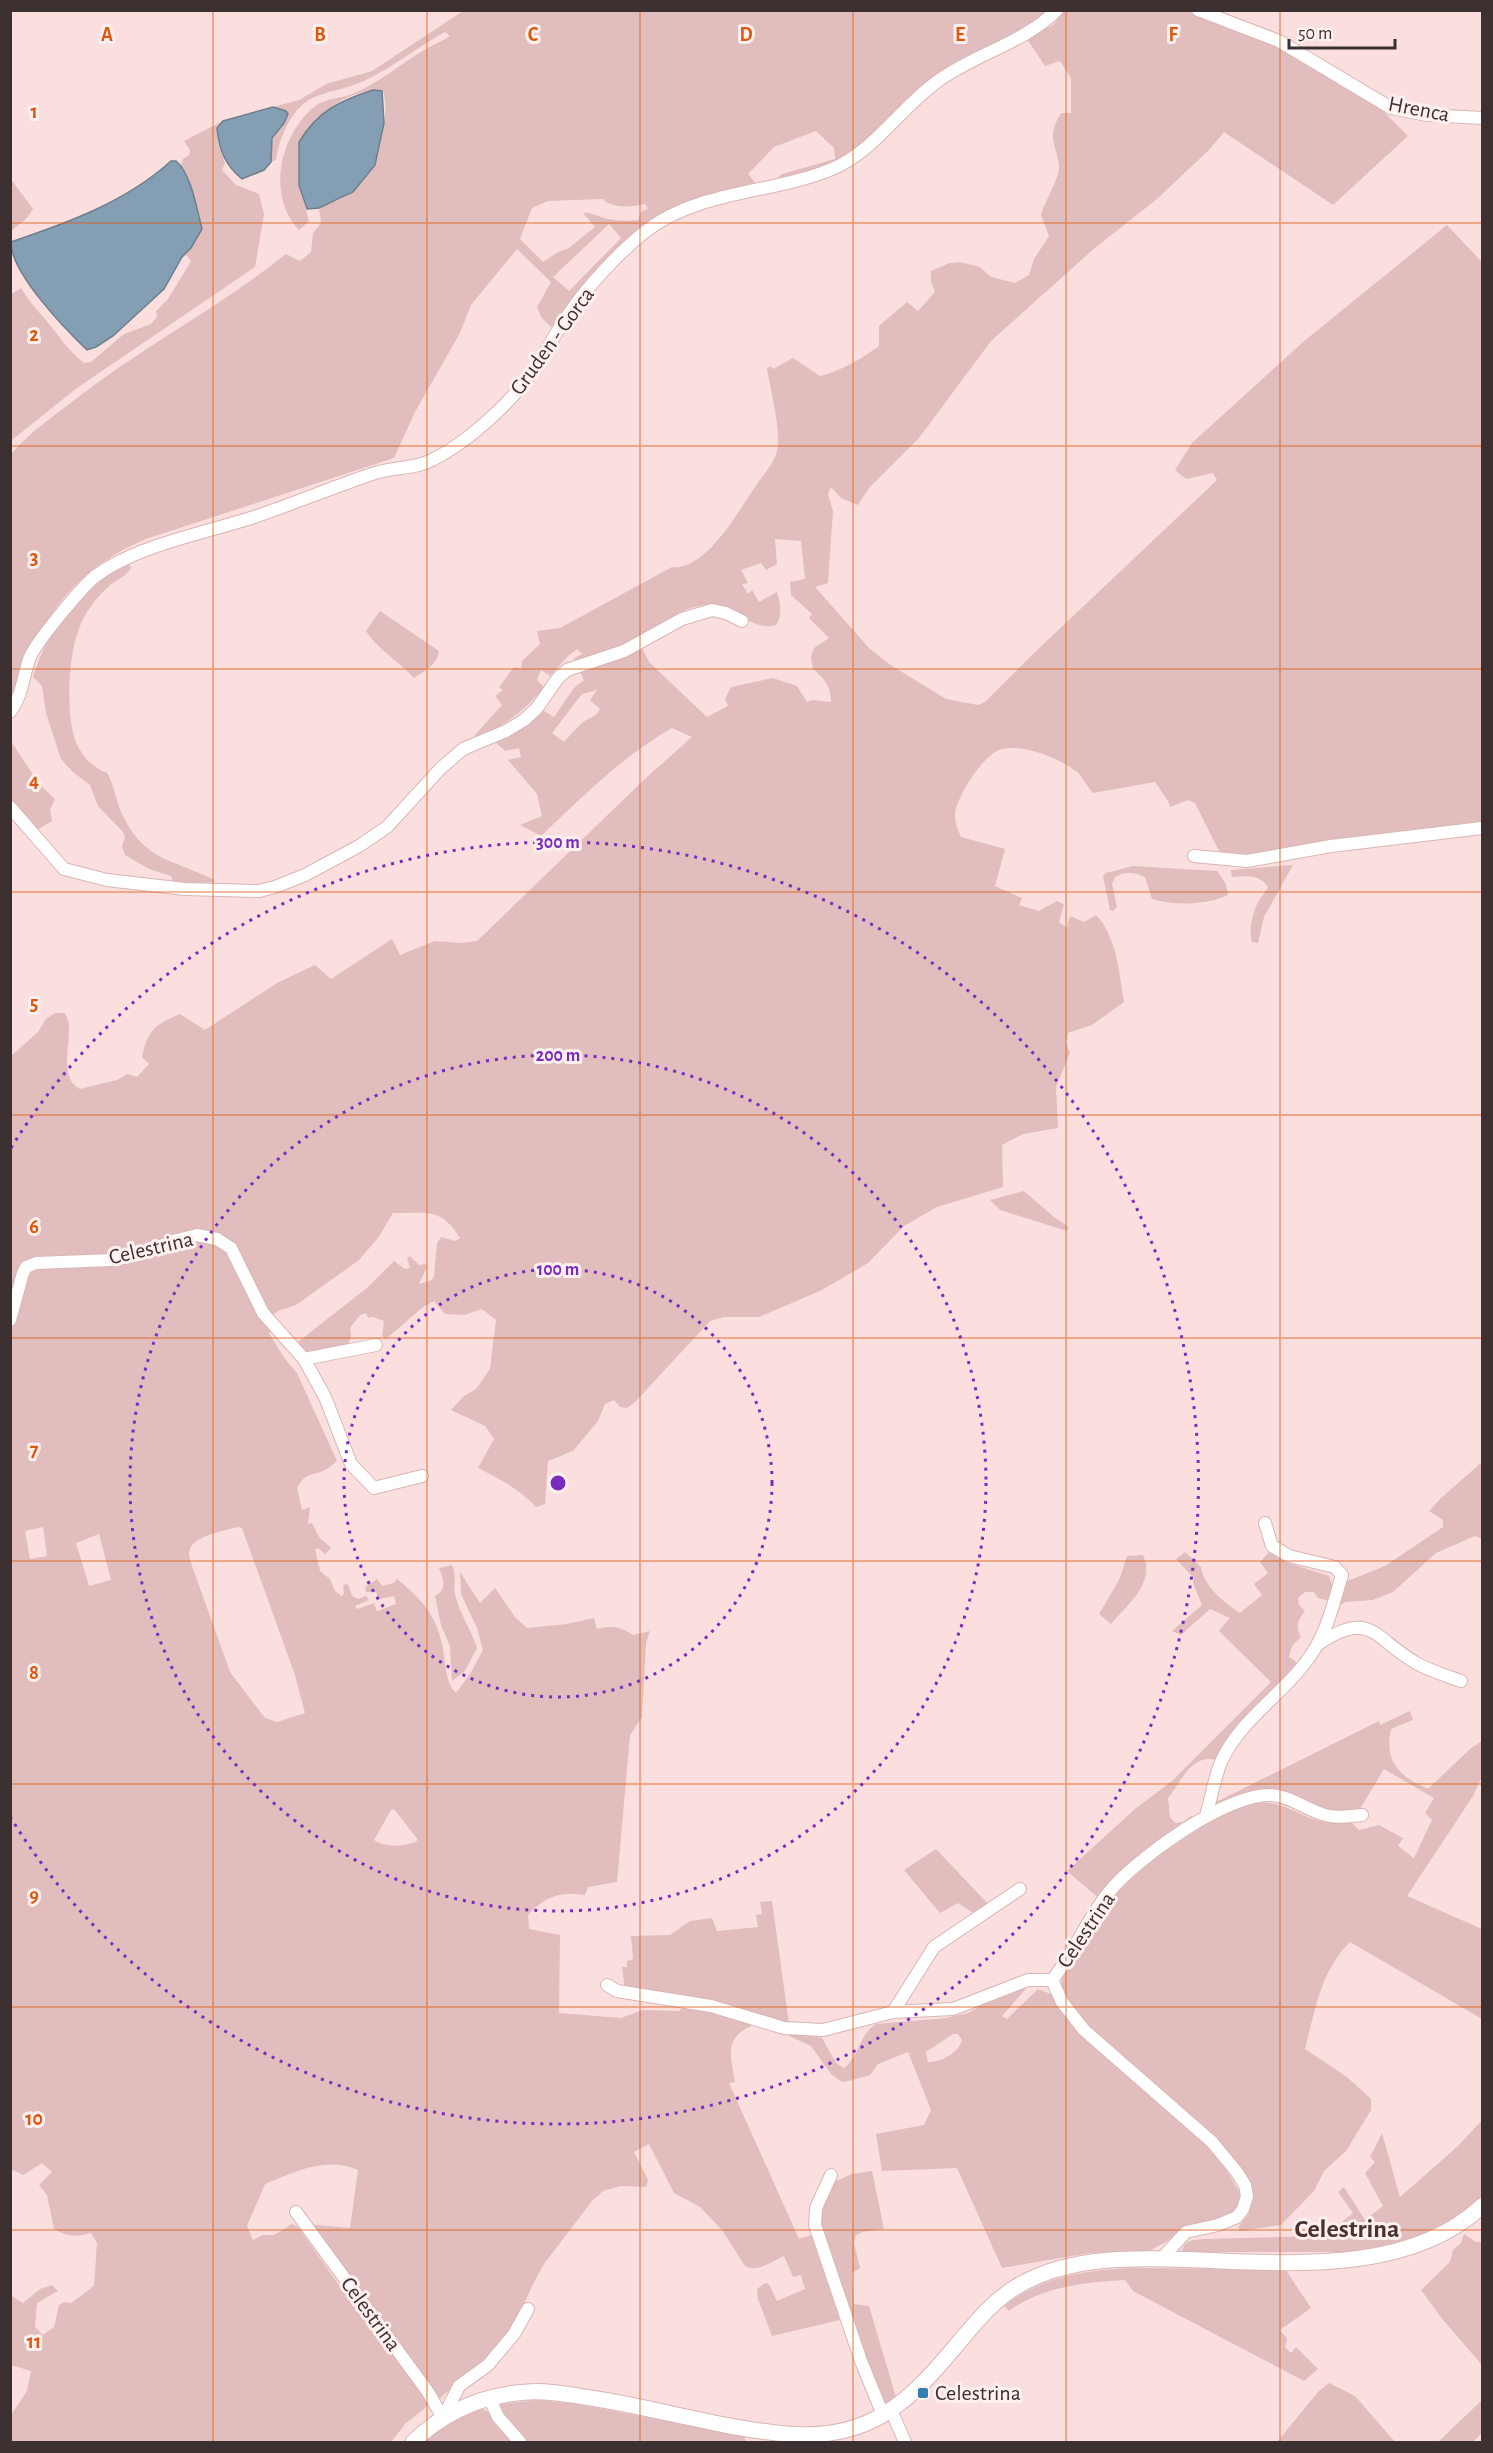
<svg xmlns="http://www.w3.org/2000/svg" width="1493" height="2453" viewBox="0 0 1493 2453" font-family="'Alegreya Sans',sans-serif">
	<rect width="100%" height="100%" fill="#fbdfdf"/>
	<g fill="#e1bdbd" fill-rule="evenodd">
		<path d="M463,11H1053L1038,23L942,72L847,158L769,185L782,174L835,159L834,148L816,131L774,147L748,174L759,187L665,215L551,327L541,317L537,307L551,282L517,249L471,305L460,333L415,412L394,458L146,539C103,557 69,584 45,625C31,649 22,677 11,702V454C30,432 54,416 77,398C144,346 220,307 286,254L300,261L311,252L313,233L321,223L319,208C329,204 344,199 353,192C374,172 392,119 383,91C348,88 316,114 299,142V185L309,221L299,230C266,196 280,135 314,107C325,98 338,99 352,94C380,83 401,63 426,49C434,44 443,41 450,36L445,32C418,47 393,67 366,80C350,88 333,90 317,96C292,105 280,136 276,160L271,162L272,138L286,111L273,107L299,100L326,84L372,71ZM603,199C612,209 632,207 645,204L648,209L641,212L638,220C628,221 617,221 608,219C599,217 592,212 583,213L595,227L569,248L558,252L543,262L520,239L532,208L548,201ZM609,224L621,238L569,291L553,277Z"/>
		<path d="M1064,11H1192L1270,41L1383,108V111L1408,136L1333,205L1224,132L1210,149L1157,199L1096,247L991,341L919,438L869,488L858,505L841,498L831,487L828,494L833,511L828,583L815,587L869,648L889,664L946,699L978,705L985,702L1034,653L1217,480L1213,473L1186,479L1175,470L1192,443L1303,342L1447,225L1482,262V829L1225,863L1195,803L1188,800L1170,807L1168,801L1155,782L1093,793C1087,786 1082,776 1076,771C1058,758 1024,744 1002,749C984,753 956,797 955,815C955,823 958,830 961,837L1005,849L995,886L1022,898L1019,905L1039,911L1057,901L1064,904L1059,922L1067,928L1070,916L1084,922L1096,915C1117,937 1119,973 1124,1002L1092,1025L1068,1033L1066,1043L1070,1053L1056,1087L1058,1128L1023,1134L1002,1145L1003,1187L937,1207L904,1226L868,1263L822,1290L759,1317H724L710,1321L636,1401L627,1408L620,1407L614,1400L605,1404L598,1421L573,1451L548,1461L545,1504L536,1507C519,1489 500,1479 478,1468L494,1439L485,1426L451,1410L464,1396L476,1389L490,1369L496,1320L482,1309L464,1315L445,1314L434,1301L423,1307L386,1339L382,1336L384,1321L373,1317L368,1318L366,1313L360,1315L350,1328L351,1336L348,1345L308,1361L289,1349L368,1287L394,1261L405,1269L410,1268L407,1258L410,1256L419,1265L426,1264L427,1267L419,1284L432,1280L434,1276L437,1243L441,1237L455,1241L460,1238C440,1206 426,1214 393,1213L378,1238L359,1260L296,1305L278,1311L267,1319L272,1329L269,1333L285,1359L297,1373L337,1461C333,1464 329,1468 325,1470C311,1477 306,1471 297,1488L302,1510L310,1507L308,1524L312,1523L319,1537L331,1548L325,1554L318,1548L315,1549L320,1571L330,1579L335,1591L342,1596L344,1593L343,1585L348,1584L352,1596L358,1599L366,1596L369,1600L355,1606L357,1609L374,1603L377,1611L396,1604L394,1596L379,1599L376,1592H366L365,1587L377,1579L382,1586L394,1583L397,1579C420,1597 436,1615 442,1644C446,1661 444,1681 456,1693L470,1674L483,1650L477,1628L461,1594L460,1572L480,1603L495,1588L515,1617L527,1628L567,1624L594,1618L597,1629C611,1625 621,1627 633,1635L650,1631L646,1643L642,1717L630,1735L617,1882L588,1887L585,1895C559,1892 546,1896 528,1915L529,1929L560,1935L559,2013L621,2018L643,2010L679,2011L687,2004L753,2019L751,2026C723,2039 731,2057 735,2082L729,2083L799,2239L811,2235L840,2320L772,2336L758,2299L757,2289L765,2283L769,2284L777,2301L805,2289L801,2275L793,2277L784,2256C773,2261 757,2273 745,2266L722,2230L700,2207L674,2193L649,2144L634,2152L648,2180L646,2187L621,2186L603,2191L592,2201L544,2264L533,2284L513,2328L500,2347L440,2398L414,2370L308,2224L350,2228L358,2170C327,2156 294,2172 265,2184L247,2226L253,2240L263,2235H274L292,2224L298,2227L349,2299L431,2403L406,2423L391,2442H11V2415L27,2391L31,2371L11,2365L10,2295L23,2303L40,2289L52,2285L58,2291L37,2303L35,2327L43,2335L54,2327L59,2305L64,2302L71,2303L94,2286L97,2243L91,2233C75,2237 68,2237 54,2229L47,2195L39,2185L52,2172L42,2163L23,2175L11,2169V1056L38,1032L46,1019L55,1013H64C79,1027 53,1075 80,1089L117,1080L128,1074L137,1077L149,1064L142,1057C148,1030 154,1025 180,1014L205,1030L277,983L315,965L331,979L392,939L400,955L435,941L461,943L477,941L648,776L692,737L672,728C622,757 583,796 541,836L520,825L542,816L537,794L508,760L521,757L519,748L505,751L492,739L538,707L554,717L574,688L584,680L578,668L641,646L649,662L707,717L728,706L725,699L731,687L773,678L797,686L807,702L813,700L831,702C831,687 825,679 813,669L811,657L814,648L829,638L809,618L812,614L791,595L790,582L805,579L801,541L775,539L777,564L766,570L761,563L741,570L748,583L742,584L748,594L752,590L759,602L777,592C780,604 783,614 776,625C749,633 730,597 694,607C677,611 664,624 649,632C626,644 602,653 576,661L573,659L582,654L577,649L568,656L550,676L541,670L537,680L544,687C525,711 504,726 475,739L474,736L502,705L495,696L503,690L499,687L514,667L521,669L522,661L540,644L537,631L560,628L672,567C706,571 739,510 755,487C762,476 774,464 777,451C781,428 771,393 767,369L770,366L773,369L793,358L820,376C841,371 861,359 879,346V326L907,302L918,311L935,292L931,281V271L950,263L960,262L980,267L991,277L1015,283L1029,275L1034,259L1049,236L1041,215C1044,204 1059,177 1059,169C1059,146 1044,141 1061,113H1071V78L1060,61L1045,66L1027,39L1053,25ZM597,690L590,700L600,709C595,719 588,717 581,724C575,730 569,736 564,742L552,733L582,694ZM43,1527L47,1556L30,1559L25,1531ZM238,1527L242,1528L295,1675L305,1713L277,1722L265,1718L230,1672L191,1563C190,1559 188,1553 190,1549C194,1536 226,1530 238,1527ZM99,1534L111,1580L89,1586L76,1543ZM394,1809L418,1840C409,1847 384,1848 374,1840L391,1810Z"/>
		<path d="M223,121L217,128L218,143L225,163L222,170L236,185L259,194L264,214L255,267L77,388L12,440L10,295L21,288C28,300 36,309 45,319C58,334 67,350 84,363L91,362L124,334L151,324L157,317L156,311L168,299L191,261L186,255L191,248V189L181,165L183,159L189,155L190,150L184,141Z"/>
		<polygon points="10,178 33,209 27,218 11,231"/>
		<path d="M128,562L131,568C126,577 114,581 107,588C95,599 84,614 79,629C68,655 64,727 80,750C84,758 92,765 99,769C100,770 107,773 107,773C112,779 118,807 123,816C144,860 173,860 213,879L214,882L174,884L171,876L149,869L125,855L122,846L125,838L123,832L98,806L90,785L73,772L61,759L46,713L42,686L33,677C49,624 81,590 128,562Z"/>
		<path d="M380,611L439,651C437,665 426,670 414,678C399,661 378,650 366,631Z"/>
		<polygon points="10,740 40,785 55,799 50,810 52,821 33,832 11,804"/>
		<path d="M1293,865L1264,917L1258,943L1252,942C1248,931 1253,909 1260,899C1263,894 1266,893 1268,887C1259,874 1247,876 1232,877L1231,870Z"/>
		<path d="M1133,866L1217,871L1226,884L1228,895C1207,905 1175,906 1152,899L1145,877C1133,872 1127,871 1115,877L1112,884L1117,907L1113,911L1110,910L1103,876L1106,873Z"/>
		<polygon points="1024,1191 1055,1218 1069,1227 1067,1231 1000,1210 990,1200"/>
		<polygon points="1482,1462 1482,1539 1475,1536 1436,1553 1393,1592 1373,1600 1345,1602 1335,1609 1345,1582 1385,1566 1443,1527 1443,1520 1429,1511 1440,1499"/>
		<path d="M1185,1552L1201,1567C1204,1587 1224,1602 1240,1613L1262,1595L1254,1584L1268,1573L1260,1562L1269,1552L1285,1562L1329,1576L1333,1588L1330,1601L1318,1598L1314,1592H1305L1298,1598L1299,1605L1305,1611C1298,1620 1295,1626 1301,1637L1292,1646L1289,1657L1296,1662L1297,1667L1218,1761C1192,1751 1181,1783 1168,1798L1170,1817L1175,1823L1183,1822L1191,1816L1196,1820L1102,1901L1067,1871L1135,1809L1172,1781L1271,1682L1219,1631L1230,1618L1210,1609L1181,1635L1172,1631L1202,1605L1193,1583L1194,1578L1176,1559Z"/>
		<path d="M1143,1555C1156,1583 1127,1605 1111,1624L1099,1614L1119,1580L1127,1556Z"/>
		<path d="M452,1565C457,1574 453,1584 455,1594C459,1613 471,1629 477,1648L465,1671L452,1681L450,1646L441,1625L435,1596C448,1589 443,1579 439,1568Z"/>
		<path d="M1410,1711L1413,1720L1391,1729C1384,1762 1399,1776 1428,1789L1471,1748L1482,1741V1777L1473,1796L1407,1896L1482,1929V2019L1350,1942C1321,1970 1315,2011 1305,2049L1347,2077L1371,2099V2110L1346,2151L1324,2171L1314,2191L1281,2225L1240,2231L1238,2227L1249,2214L1250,2202L1234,2167L1077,2017C1069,2005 1059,1994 1062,1979C1064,1970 1072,1960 1077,1951C1109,1894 1139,1867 1194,1832C1211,1821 1230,1809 1251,1804C1280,1797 1298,1817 1324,1822C1333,1824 1343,1822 1352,1823L1359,1830L1379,1825L1403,1838L1398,1846L1414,1858L1432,1820L1425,1813L1434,1798L1384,1769L1360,1809L1348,1815L1274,1796L1216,1811L1212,1805L1214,1797L1218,1801L1379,1721L1380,1725Z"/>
		<polygon points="936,1849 990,1906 975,1914 958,1903 940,1913 904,1870"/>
		<polygon points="772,1901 789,2024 625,1990 622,1967 627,1967 627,1961 633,1959 631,1936 670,1935 690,1921 712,1918 717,1931 758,1927 756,1915 762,1914 760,1902"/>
		<path d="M1029,1985L1002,2016L1007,2019L1038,1989L1053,1995L1210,2150L1227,2171L1241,2194L1240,2208L1232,2219L1178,2233L1166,2242L1149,2251L1090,2253L1002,2268L957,2168L882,2171L876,2134L924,2125L931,2110L908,2052L878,2064L870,2075L845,2082L840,2081L831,2074L811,2046L789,2036L787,2030L822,2038L836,2063L844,2068C859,2057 859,2034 876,2024L946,2018L968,2013L1010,1989ZM953,2034H958L962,2040C958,2054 941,2062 928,2062L926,2052Z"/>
		<path d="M1482,2120V2196L1449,2223L1406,2243L1352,2252H1182C1183,2240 1194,2240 1203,2239L1325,2236L1353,2213L1338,2192L1344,2187L1365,2220L1383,2206L1365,2173L1375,2162L1370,2157L1382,2133L1400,2197L1458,2146Z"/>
		<polygon points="872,2171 884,2229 862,2232 856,2235 854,2243 860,2268 852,2273 854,2304 869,2306 893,2387 896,2398 883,2404 829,2265 819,2214 825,2192 836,2181 852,2174"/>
		<polygon points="1464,2234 1476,2242 1482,2242 1482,2365 1443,2320 1421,2290 1450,2262 1453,2250 1461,2243"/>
		<path d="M1130,2268L1285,2269L1311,2308L1280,2330L1287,2339L1285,2347L1291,2353L1296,2347L1318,2369L1304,2381L1133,2291L1125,2280C1086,2282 1041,2287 1009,2311L1004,2306C1041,2277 1085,2270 1130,2268Z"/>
		<polygon points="1329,2383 1355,2396 1395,2442 1277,2442 1318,2392"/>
		<polygon points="536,2400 577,2404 744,2436 746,2442 525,2442 499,2410 501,2404"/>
		<polygon points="1482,2400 1482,2433 1473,2442 1438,2442"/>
		<polygon points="482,2409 489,2412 515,2442 423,2442 457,2419"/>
	</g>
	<g fill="#849fb4" stroke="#6f7e8c" stroke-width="1.5">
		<path d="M373,90L382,91L384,123L375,165L353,192L319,208L307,209L299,185V142C318,111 339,101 373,90Z"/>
		<path d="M273,107L286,111L288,114L284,123L272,138L271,162L264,170L242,179C225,165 219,150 217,128L223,121Z"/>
		<path d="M171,161H176C191,173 197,210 202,229L191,248L182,257L164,289L113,336L96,347L87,350C65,329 10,272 11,242C67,223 126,202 171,161Z"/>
	</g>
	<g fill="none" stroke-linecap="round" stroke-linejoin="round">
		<g stroke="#d8b6b5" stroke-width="14">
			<g id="minor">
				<polyline points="1198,10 1279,41 1391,108 1427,115 1482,118"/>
				<path d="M10,712C23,695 23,675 30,657C37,641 83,585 97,575C136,546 204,533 251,518C293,504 333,487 375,473C394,467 415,469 432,460C467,443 508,405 531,374C544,357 553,336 566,318C585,289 618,253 646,231C699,190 772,194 832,169C875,151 901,107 938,81C975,54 1024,43 1057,10"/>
				<polyline points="10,807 64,869 107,880 185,889 259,891 275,887 305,875 359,846 387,827 440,769 463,749 506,731 524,720 537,708 558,678 567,670 624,651 682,619 712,610 726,613 742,621"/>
				<polyline points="1194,856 1247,861 1331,846 1482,828"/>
				<polyline points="10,1320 23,1273 26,1267 36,1263 112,1260 142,1254 173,1241 197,1235 217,1239 231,1248 263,1313 304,1359 325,1397 351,1464 374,1488 422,1476"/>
				<polyline points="304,1359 376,1345"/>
				<path d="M1318,1644C1372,1608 1373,1639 1418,1664C1431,1671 1447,1676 1461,1681"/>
				<path d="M1206,1816C1211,1799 1214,1779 1221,1762C1242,1715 1293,1689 1317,1645C1329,1624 1335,1598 1342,1575L1335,1567L1289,1556L1272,1546L1265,1523"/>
				<polyline points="607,1985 617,1991 711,2006 784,2028 823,2030 893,2012 953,2009 1028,1980 1052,1980"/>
				<polyline points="893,2012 934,1947 1020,1889"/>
				<polyline points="831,2175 816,2208 815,2225 861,2361 883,2415"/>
				<polyline points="296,2212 428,2392 443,2418"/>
				<path d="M1161,2259L1186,2232L1218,2225L1237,2217L1243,2209L1247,2196L1245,2185L1236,2171L1212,2142L1084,2030L1062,2002L1052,1980C1074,1953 1087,1919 1109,1892C1137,1858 1225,1794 1271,1795C1289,1796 1304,1808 1322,1814C1335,1819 1349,1816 1362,1815"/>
				<polyline points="489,2397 498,2417 520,2442"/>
				<polyline points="891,2410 905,2442"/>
				<polyline points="443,2418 459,2386 488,2365 514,2334 528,2309"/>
			</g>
		</g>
		<g stroke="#d8b6b5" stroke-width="17">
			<path id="tertiary" d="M413,2442C445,2411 483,2395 527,2392C548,2390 570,2395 591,2398C656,2408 721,2428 786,2434C866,2441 906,2406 954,2348C973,2326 990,2303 1016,2287C1062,2259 1117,2258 1169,2259C1270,2261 1403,2280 1482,2206"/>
		</g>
		<use href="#minor" stroke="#fff" stroke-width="12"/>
		<use href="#tertiary" stroke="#fff" stroke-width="15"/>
	</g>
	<path fill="none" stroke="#df570e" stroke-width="1.5" stroke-opacity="0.55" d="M213,10V2442M427,10V2442M640,10V2442M853,10V2442M1066,10V2442M1280,10V2442M10,223H1482M10,446H1482M10,669H1482M10,892H1482M10,1115H1482M10,1338H1482M10,1561H1482M10,1784H1482M10,2007H1482M10,2230H1482"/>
	<g fill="none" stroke="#7b2cbf" stroke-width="3" stroke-dasharray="3 6">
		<circle cx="558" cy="1483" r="214"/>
		<circle cx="558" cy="1483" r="428"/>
		<path d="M11 1148A641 641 0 1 1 11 1818"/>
	</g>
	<rect fill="#317eb0" stroke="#fff0f0" stroke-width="2" x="917" y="2387" width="12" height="12" rx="3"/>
	<g text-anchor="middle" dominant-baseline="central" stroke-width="6" stroke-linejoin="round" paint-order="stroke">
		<g font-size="22" fill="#3d3030" stroke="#fff0f0">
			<text transform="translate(1419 109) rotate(11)">Hrenca</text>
			<text transform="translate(552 341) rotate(-54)">Gruden - Gorca</text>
			<text transform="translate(151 1248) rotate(-13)">Celestrina</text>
			<text transform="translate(1086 1930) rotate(-56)">Celestrina</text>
			<text transform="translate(371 2314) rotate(54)">Celestrina</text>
		</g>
		<g font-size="22" fill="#3d3030" stroke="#fff0f0" text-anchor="start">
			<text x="935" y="2393">Celestrina</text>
		</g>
		<g font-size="26" font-weight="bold" fill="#4c3131" stroke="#fff0f0">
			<text x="1347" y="2229">Celestrina</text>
		</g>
	</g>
	<g font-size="20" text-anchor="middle" font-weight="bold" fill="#df570e" stroke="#fff0f0" stroke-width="6" stroke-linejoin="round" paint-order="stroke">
		<text x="107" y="41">A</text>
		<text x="320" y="41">B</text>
		<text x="533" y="41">C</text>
		<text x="746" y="41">D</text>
		<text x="960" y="41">E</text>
		<text x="1173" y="41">F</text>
		<text x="34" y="118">1</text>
		<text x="34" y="341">2</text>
		<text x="34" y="564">3</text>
		<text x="34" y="787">4</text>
		<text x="34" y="1010">5</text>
		<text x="34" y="1233">6</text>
		<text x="34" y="1456">7</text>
		<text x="34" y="1679">8</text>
		<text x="34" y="1902">9</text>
		<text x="34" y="2125">10</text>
		<text x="34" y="2348">11</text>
	</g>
	<circle cx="558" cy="1483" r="9" fill="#7b2cbf" stroke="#fff0f0" stroke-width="3"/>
	<g font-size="18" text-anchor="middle" font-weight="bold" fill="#7b2cbf" stroke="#fff0f0" stroke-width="6" stroke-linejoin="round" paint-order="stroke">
		<text x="558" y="848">300 m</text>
		<text x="558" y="1061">200 m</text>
		<text x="558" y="1275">100 m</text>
	</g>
	<rect width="1493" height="2453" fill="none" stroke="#3d3030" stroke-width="24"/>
	<path d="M1289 39v9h106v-9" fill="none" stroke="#3d3030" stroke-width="3"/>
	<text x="1298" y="39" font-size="18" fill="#3d3030" stroke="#fff0f0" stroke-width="4.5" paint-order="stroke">50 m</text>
</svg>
